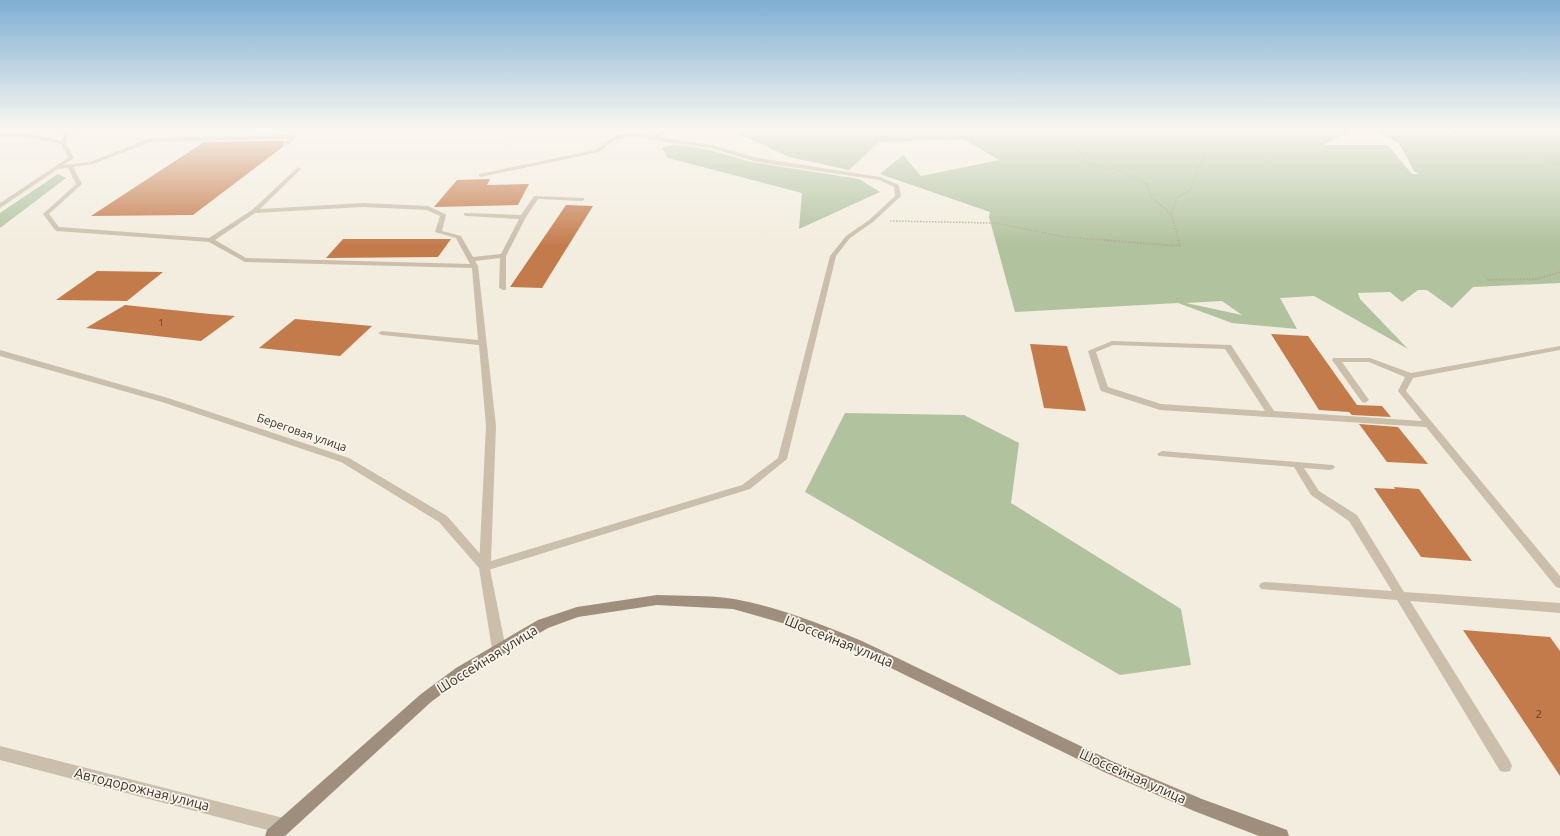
<svg xmlns="http://www.w3.org/2000/svg" width="1560" height="836" viewBox="0 0 1560 836" font-family="Ubuntu,sans-serif">
	<rect width="100%" height="100%" fill="#f3eddf"/>
	<g fill="#b1c29f" fill-rule="evenodd">
		<path d="M745,129H1156L1152,134L1157,129H1354L1325,144L1310,132L1307,131L1326,145H1388L1412,174H1419L1414,171L1399,143L1371,129H1441L1461,138L1447,129H1560V283L1473,287L1452,308L1427,290H1418L1402,302L1390,292L1358,293L1360,299L1408,349L1314,296L1280,298L1297,329L1232,323L1178,303L1015,312L989,217L990,212L880,174L903,155L921,176L999,160L964,139L879,142L849,170L789,157L739,134ZM1222,301L1242,315L1186,303Z"/>
		<polygon points="674,144 710,150 751,162 859,179 880,192 799,229 802,193 668,158 662,148"/>
		<polygon points="58,174 66,178 0,228 0,213"/>
		<polygon points="845,413 964,415 1019,443 1011,503 1181,609 1191,665 1120,675 805,492"/>
	</g>
	<g fill="#c47b4c">
		<polygon points="266,141 285,141 283,144 284,146 193,215 91,216 204,142"/>
		<polygon points="490,179 487,185 529,184 518,205 434,207 457,180"/>
		<polygon points="566,205 593,206 542,288 510,287"/>
		<polygon points="343,239 451,239 438,257 326,258"/>
		<polygon points="97,271 163,272 127,301 56,300"/>
		<polygon points="125,305 210,314 235,316 201,341 86,328"/>
		<polygon points="295,319 372,326 340,356 259,348"/>
		<polygon points="1271,334 1308,336 1357,405 1382,406 1391,417 1352,415 1349,412 1319,410"/>
		<polygon points="1030,344 1067,346 1086,411 1044,408"/>
		<polygon points="1359,424 1398,427 1428,464 1387,462"/>
		<polygon points="1394,487 1419,489 1472,561 1421,557 1374,488 1395,489"/>
		<polygon points="1463,630 1550,637 1560,651 1560,776"/>
	</g>
	<g fill="none" stroke-linecap="round" stroke-linejoin="round">
		<g stroke="#b7a995" stroke-width="1.5" stroke-dasharray="1.5 1.5" stroke-linecap="butt">
			<polyline points="1067,133 1088,164 1119,170 1147,184 1151,197 1171,214"/>
			<polyline points="1499,137 1527,148 1560,166"/>
			<polyline points="890,221 995,223 1065,237 1116,241"/>
			<polyline points="1179,241 1171,214 1177,198 1189,191 1217,129"/>
		</g>
		<g stroke="#b7a995" stroke-width="2" stroke-dasharray="1.5 1.5" stroke-linecap="butt">
			<polyline points="1104,240 1180,246 1178,240"/>
			<polyline points="1487,280 1537,279 1560,272"/>
		</g>
		<g fill="#cbbeab" fill-rule="evenodd">
			<path d="M65,129H69V131L93,129L68,134L66,143L74,158L64,165L90,162L150,138L293,135L296,137L287,146L284,144L289,139L151,142L93,164L73,167L82,184L49,214L59,227L209,238L252,210L298,167L301,169L300,170L260,209L363,203L428,206L445,214L446,215L442,231L461,236L473,257L501,254L519,219L466,216L464,215V213L521,215L534,196L584,198V200L582,201L538,199L526,217L506,256V290H503L499,288L500,258L475,261L478,266L496,426L491,561L742,485L778,458L830,256L846,236L869,220L895,196L894,187L879,180L757,162L711,148L633,137L616,139L599,152L481,177L479,176V174L595,150L614,136L633,133L654,136L666,129H671L660,137L712,145L758,158L880,177L899,185L901,196L873,222L850,238L836,256L787,459L750,489L485,571L481,570L479,567L486,426L479,345L382,335L378,333L382,331L478,340L472,268L245,262L209,242L57,231L55,230L43,214L76,184L68,168L58,169L0,208V203L68,158L61,144L31,138L0,137V133L31,134L61,141ZM363,207L427,210L440,216L435,232L456,238L470,264L246,258L215,240L255,213Z"/>
			<path d="M1112,341L1231,345L1274,411L1422,421L1398,391L1405,377L1369,362H1342L1369,400L1365,403L1362,402L1332,360L1333,358H1370L1411,373L1560,346V350L1413,378L1406,391L1560,576V588L1556,587L1426,427L1160,410L1101,391L1100,389L1088,351ZM1113,345L1225,349L1265,411L1161,404L1108,387L1096,352Z"/>
			<polygon points="1162,451 1333,465 1335,467 1333,469 1330,470 1304,468 1319,491 1357,515 1404,592 1560,603 1560,613 1410,601 1510,761 1512,766 1510,771 1505,772 1500,771 1397,600 1261,589 1259,586 1261,583 1265,582 1392,591 1349,521 1311,495 1294,467 1159,456 1157,454"/>
		</g>
		<g fill="#cbbeab" fill-rule="evenodd">
			<polygon points="0,350 168,398 349,458 447,516 489,564 506,649 504,653 499,655 494,653 492,649 479,568 439,522 341,462 162,402 0,356"/>
			<polygon points="0,746 283,818 289,820 291,826 289,832 283,834 0,760"/>
		</g>
		<path fill="#9f8e7c" fill-rule="evenodd" d="M657,595C682,596 709,595 734,599C778,607 821,624 862,641L1114,762L1202,799L1287,830L1289,836H1259L1194,811L1104,772L852,649L810,631L733,609L657,605L578,617L548,628L466,676L431,702L285,836H265L267,830L421,694L456,668L538,620L577,607Z"/>
	</g>
	<linearGradient id="sky" x2="0" y2="1"><stop stop-color="#7eaed2"/><stop offset="0.52" stop-color="#faf7f1"/><stop offset="1" stop-color="#faf7f1" stop-opacity="0"/></linearGradient>
	<rect width="1560" height="246" fill="url(#sky)"/>
	<g text-anchor="middle" dominant-baseline="central" stroke-width="3.5" stroke-linejoin="round" paint-order="stroke">
		<g font-size="10" fill="#5c4432">
			<text x="161" y="322">1</text>
		</g>
		<g font-size="12" fill="#39312a" stroke="#faf6ec">
			<text transform="translate(302 432) rotate(19)">Береговая улица</text>
		</g>
		<g font-size="12" fill="#5c4432">
			<text x="1539" y="713">2</text>
		</g>
		<g font-size="14" fill="#39312a" stroke="#faf6ec">
			<text transform="translate(839 641) rotate(22)">Шоссейная улица</text>
			<text transform="translate(487 659) rotate(-32)">Шоссейная улица</text>
			<text transform="translate(1133 776) rotate(24)">Шоссейная улица</text>
			<text transform="translate(142 789) rotate(14)">Автодорожная улица</text>
		</g>
	</g>
</svg>
